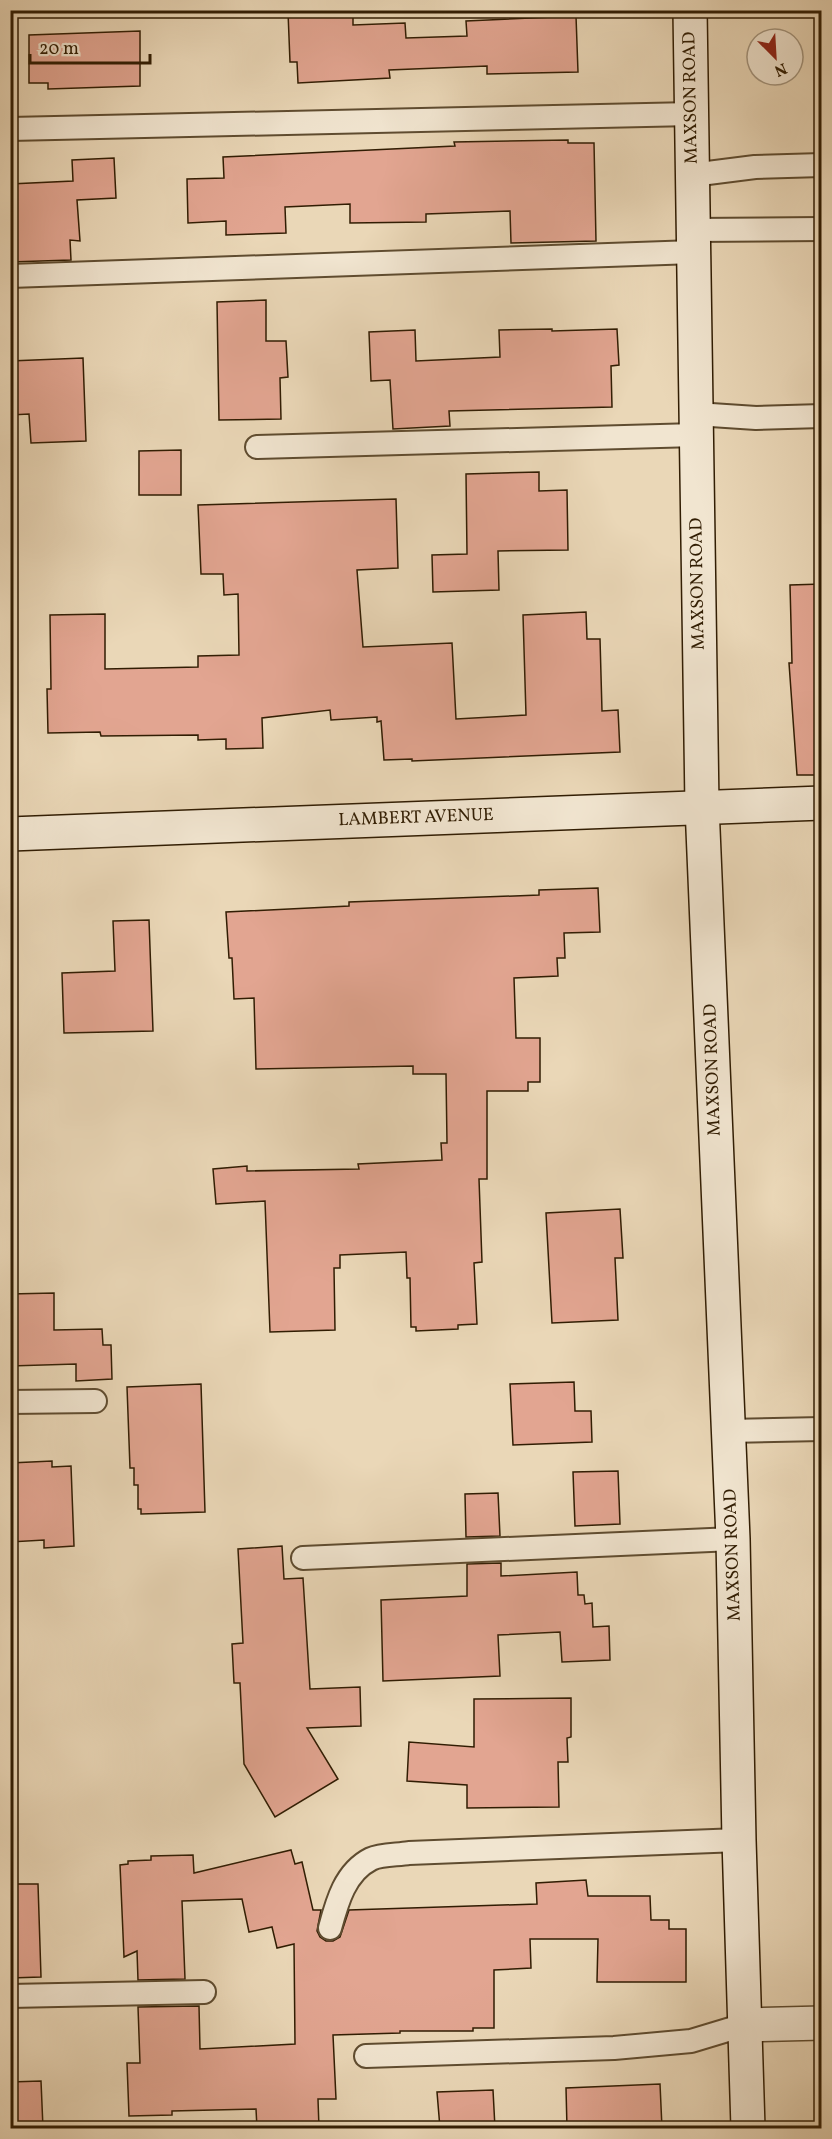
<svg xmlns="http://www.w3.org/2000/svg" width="832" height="2139" viewBox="0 0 832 2139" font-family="Vollkorn,serif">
	<rect width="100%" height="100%" fill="#ead7b7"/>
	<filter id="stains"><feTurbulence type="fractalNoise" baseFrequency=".00333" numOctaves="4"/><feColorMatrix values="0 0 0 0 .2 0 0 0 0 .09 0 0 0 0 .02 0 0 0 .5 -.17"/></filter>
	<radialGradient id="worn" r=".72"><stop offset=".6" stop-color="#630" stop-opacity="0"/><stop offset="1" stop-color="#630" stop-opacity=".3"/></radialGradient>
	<g fill="#e2a591" stroke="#311d03" stroke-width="1.5">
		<polygon points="319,10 353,10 353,25 405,23 406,38 467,36 466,21 576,16 578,72 487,74 487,66 389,70 390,78 298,83 297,62 290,62 288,12"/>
		<polygon points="140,31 140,86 48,89 48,83 29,83 29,35"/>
		<polygon points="568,140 568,143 594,143 596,241 511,243 510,211 426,214 426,222 350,223 350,204 285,207 286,233 226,235 226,221 188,223 187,179 224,178 223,157 455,146 454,142"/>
		<polygon points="114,158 116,198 77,200 80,241 70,240 71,260 10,262 10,184 73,181 72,160"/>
		<polygon points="266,300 266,341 286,341 288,377 280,378 281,419 219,420 217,302"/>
		<polygon points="552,329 552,331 617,329 619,365 611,366 612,407 449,411 450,426 393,429 390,380 371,381 369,332 415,330 416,361 500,357 499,330"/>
		<polygon points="83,358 86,441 31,443 29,414 10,415 10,361"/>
		<polygon points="181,450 181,495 139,495 139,451"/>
		<polygon points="539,472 539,491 567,490 568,550 498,551 499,590 433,592 432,555 467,554 466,474"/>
		<polygon points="396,499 398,568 357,570 363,647 452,643 456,719 526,715 523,615 586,612 587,639 600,639 602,711 618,710 620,752 412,761 412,759 384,760 381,721 377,722 377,717 331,720 330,710 262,718 263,748 226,749 226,739 198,740 198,735 101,736 100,732 48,733 47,689 51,689 50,615 105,614 105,669 198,667 198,656 239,655 238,594 224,595 223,574 201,574 198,505"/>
		<polygon points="822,584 822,775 797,775 789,663 792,663 790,585"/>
		<polygon points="598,888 600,932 564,933 565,958 557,958 558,976 514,978 516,1038 540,1038 540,1082 528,1082 528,1091 487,1091 487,1179 479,1179 482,1262 474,1263 477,1324 458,1325 458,1329 416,1331 416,1327 411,1327 410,1278 407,1278 406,1252 340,1255 340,1268 334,1268 335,1330 270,1332 265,1201 216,1204 213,1169 247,1166 247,1171 359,1169 358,1164 442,1160 441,1143 447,1143 446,1074 413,1074 413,1066 256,1069 254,998 234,999 232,958 229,958 226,912 349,906 349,902 539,895 539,890"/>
		<polygon points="149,920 153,1031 64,1033 62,973 115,971 113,921"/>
		<polygon points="620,1209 623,1258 615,1258 618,1320 552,1323 546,1213"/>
		<polygon points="54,1293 54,1330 102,1329 103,1345 111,1345 112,1379 76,1381 76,1364 10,1366 10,1294"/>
		<polygon points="574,1382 575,1411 591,1411 592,1442 513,1445 510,1384"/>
		<polygon points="201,1384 205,1512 141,1514 141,1509 138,1509 138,1485 134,1485 134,1468 130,1468 127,1387"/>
		<polygon points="52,1461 52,1467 71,1466 74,1546 44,1548 44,1540 10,1542 10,1463"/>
		<polygon points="618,1471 620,1524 575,1526 573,1472"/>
		<polygon points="498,1493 500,1536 466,1537 465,1494"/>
		<polygon points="282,1546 284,1579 303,1578 310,1689 360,1687 361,1726 307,1728 338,1779 275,1817 244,1764 240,1683 234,1683 232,1644 243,1643 238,1549"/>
		<polygon points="501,1563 501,1576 577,1572 578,1595 584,1595 585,1604 592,1603 593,1627 609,1626 610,1660 562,1662 560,1632 498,1635 500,1676 383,1681 381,1600 467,1596 467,1564"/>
		<polygon points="571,1698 571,1737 567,1738 568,1762 558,1762 559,1807 467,1808 467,1785 407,1781 409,1742 474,1747 474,1699"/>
		<polygon points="291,1850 295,1864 302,1862 313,1910 321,1910 317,1931 320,1937 326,1941 333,1941 340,1937 349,1910 537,1904 536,1883 586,1880 588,1896 650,1896 651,1920 669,1920 669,1929 686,1929 686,1982 597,1982 598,1939 530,1939 531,1968 494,1970 494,2028 473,2028 473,2031 400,2031 400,2033 333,2035 336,2099 318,2099 319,2128 257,2128 256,2109 172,2111 172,2115 129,2116 127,2063 140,2063 138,2007 199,2006 200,2049 295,2044 294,1944 277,1948 272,1927 249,1932 242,1899 182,1901 185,1979 138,1980 137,1951 124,1957 120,1865 128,1864 128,1861 151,1860 151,1856 193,1855 194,1873"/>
		<polygon points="10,1884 38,1884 41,1977 10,1978"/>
		<polygon points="41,2081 43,2128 10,2128 10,2082"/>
		<polygon points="660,2084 662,2128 567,2128 566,2088"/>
		<polygon points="493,2090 495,2128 440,2128 437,2092"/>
	</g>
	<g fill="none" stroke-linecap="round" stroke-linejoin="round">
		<g stroke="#5f4c30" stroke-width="26">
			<g id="lane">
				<polyline points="10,129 692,114"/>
				<polyline points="692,175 755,167 822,165"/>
				<polyline points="694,230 822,229"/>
				<polyline points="10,276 694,252"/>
				<polyline points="696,414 756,418 822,416"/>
				<polyline points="257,447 696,435"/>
				<polyline points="10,1402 95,1401"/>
				<polyline points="728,1431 822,1429"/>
				<polyline points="303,1558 733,1539"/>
				<path d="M330,1928C337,1902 345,1872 371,1859C381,1854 398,1855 409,1853L739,1840"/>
				<polyline points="10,1996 204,1992"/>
				<polyline points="366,2056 614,2048 691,2041 744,2025"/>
			</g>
		</g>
		<g stroke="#5f4c30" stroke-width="36">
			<polyline id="street" points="744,2025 822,2023"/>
		</g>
		<g stroke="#311d03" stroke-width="36">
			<g id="secondary">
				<polyline points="690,10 702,806 733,1539 739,1840 748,2128"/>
				<polyline points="10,834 822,803"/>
			</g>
		</g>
		<use href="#lane" stroke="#f1e5d0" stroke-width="22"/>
		<use href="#street" stroke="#f1e5d0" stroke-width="33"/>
		<use href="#secondary" stroke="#f1e5d0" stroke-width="33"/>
	</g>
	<g text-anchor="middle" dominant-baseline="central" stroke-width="6" stroke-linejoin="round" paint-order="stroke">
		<g font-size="18" fill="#311d03" stroke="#f1e5d0">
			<text transform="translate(691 98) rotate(-91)">MAXSON ROAD</text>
			<text transform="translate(698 584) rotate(-91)">MAXSON ROAD</text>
			<text transform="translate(416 818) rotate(-2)">LAMBERT AVENUE</text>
			<text transform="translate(713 1070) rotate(-92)">MAXSON ROAD</text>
			<text transform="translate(733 1555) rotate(-92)">MAXSON ROAD</text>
		</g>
	</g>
	<rect width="832" height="2139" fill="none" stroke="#ead7b7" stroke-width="36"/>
	<rect x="12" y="12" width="808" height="2115" fill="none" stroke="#311d03" stroke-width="3"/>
	<rect x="18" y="18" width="796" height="2103" fill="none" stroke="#311d03" stroke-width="1.5"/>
	<g transform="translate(775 57) rotate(156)"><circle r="28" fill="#f1e5d0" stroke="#a4957e" stroke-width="1.5"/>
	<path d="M0-4.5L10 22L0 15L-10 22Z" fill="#8f2418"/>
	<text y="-9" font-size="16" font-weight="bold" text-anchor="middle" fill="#311d03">N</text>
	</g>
	<path d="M30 54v9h120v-9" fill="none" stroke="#311d03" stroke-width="3"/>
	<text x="39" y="54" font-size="18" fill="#311d03" stroke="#f1e5d0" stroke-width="4.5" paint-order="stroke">20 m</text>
	<rect width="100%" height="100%" filter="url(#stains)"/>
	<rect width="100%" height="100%" fill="url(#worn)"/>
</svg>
